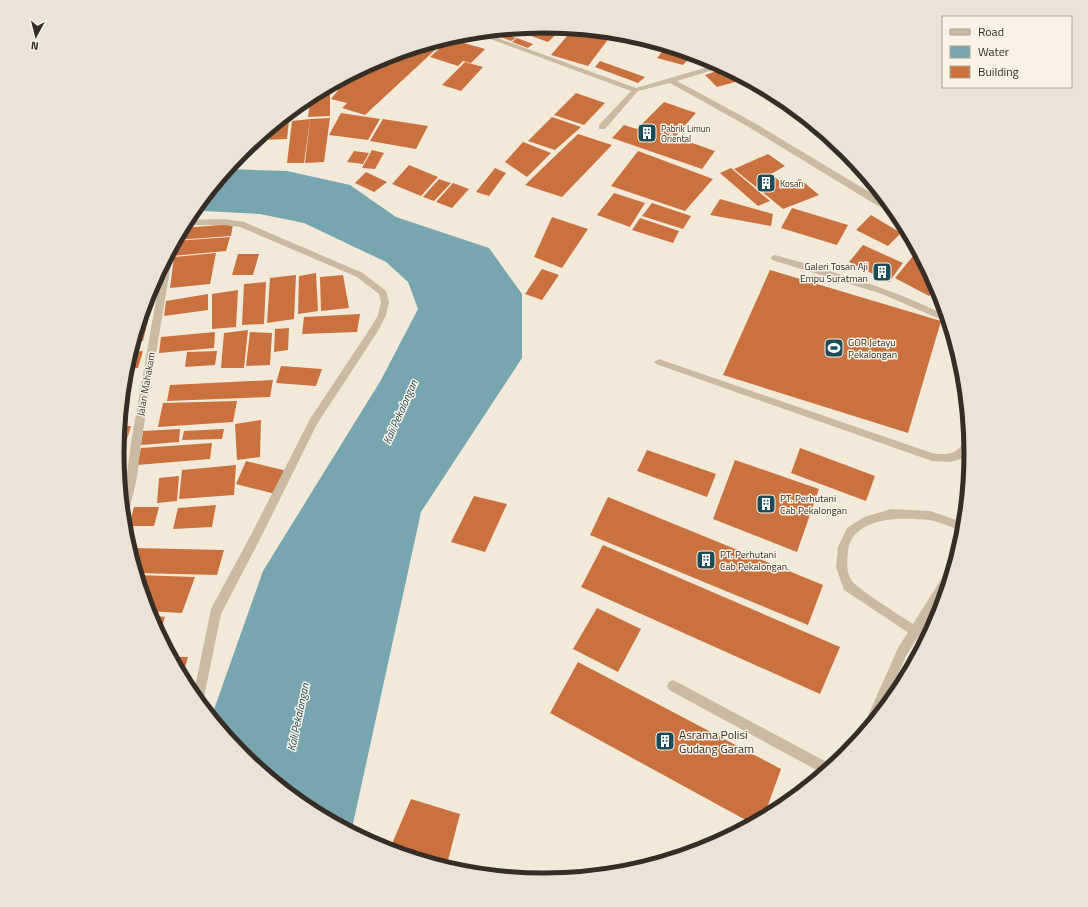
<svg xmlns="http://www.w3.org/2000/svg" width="1088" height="907" viewBox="0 0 1088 907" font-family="'Titillium Web',sans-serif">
	<rect width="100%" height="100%" fill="#f2e9d9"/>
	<polygon fill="#77a6b0" points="227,169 287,171 350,185 396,217 489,248 522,294 522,358 421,512 351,833 306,809 242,756 211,718 263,571 381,380 418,309 408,282 386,262 304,223 260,214 204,211 192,212"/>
	<g fill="#ca723f">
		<polygon points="543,26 556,27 562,29 548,42 531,36"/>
		<polygon points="573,29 581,30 613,33 588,66 551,55"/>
		<polygon points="498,31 516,38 511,41 493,34"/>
		<polygon points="448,38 365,115 342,108 347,103 331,99 351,74 365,67 373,69 386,57"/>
		<polygon points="517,38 533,44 528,48 512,42"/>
		<polygon points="450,39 485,49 471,63 463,61 458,66 430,57"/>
		<polygon points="667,46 693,54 683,65 657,58"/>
		<polygon points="600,61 645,77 638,83 595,67"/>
		<polygon points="465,62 483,67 461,91 442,85"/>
		<polygon points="726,68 746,79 717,87 705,75"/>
		<polygon points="322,90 330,90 330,116 308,117 311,96"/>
		<polygon points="576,93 605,103 584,125 554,115"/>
		<polygon points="309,97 308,106 296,107 307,98"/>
		<polygon points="664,102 696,113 675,137 715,151 702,169 612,138 624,125 637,129"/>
		<polygon points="341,113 380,119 368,140 329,135"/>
		<polygon points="552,117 581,127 555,150 528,141"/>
		<polygon points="330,118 324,162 305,163 310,119"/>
		<polygon points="310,119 304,163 287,163 292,121"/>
		<polygon points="383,119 428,126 416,149 370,141"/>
		<polygon points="289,120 287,139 263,140 265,132 279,121"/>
		<polygon points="578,134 612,145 562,197 525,185"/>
		<polygon points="523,142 551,153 527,177 505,162"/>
		<polygon points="372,150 384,153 375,169 362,168"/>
		<polygon points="354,151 369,153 363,164 347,162"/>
		<polygon points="638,151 713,179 685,211 611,186"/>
		<polygon points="768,154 785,166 771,174 786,186 800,179 819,195 783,209 734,169"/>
		<polygon points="409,165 438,177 421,196 392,184"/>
		<polygon points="495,168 506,173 489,196 476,192"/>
		<polygon points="731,168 770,201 758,206 720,173"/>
		<polygon points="366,172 387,182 374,192 355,183"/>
		<polygon points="439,179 451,183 434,201 423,197"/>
		<polygon points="453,183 469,189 452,208 436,202"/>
		<polygon points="614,193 645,203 630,227 597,215"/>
		<polygon points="720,199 773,214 771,226 710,215"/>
		<polygon points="652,203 691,216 683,229 642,216"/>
		<polygon points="792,208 848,225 837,245 781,228"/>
		<polygon points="871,215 901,233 888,246 856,230"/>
		<polygon points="552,217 588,229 562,268 534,257"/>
		<polygon points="640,218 679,231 673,243 632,230"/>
		<polygon points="233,224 231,236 176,240 182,228"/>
		<polygon points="230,237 226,251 172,256 172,246 175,241"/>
		<polygon points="863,245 903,263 889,282 849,262"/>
		<polygon points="918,250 937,286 929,296 895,278"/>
		<polygon points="216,253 210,284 170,288 174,257"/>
		<polygon points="238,254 259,254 253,275 232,275"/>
		<polygon points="542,269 559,275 542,300 525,294"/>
		<polygon points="770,270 941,321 908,433 723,375"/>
		<polygon points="316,273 318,311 298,314 299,276"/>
		<polygon points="296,275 294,319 267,323 270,278"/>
		<polygon points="343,275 349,308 321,311 320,277"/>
		<polygon points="266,282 264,324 242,325 244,284"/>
		<polygon points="238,290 236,327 212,329 212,294"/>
		<polygon points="208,294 208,310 164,316 166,301"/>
		<polygon points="153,301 143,341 133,342 145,302"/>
		<polygon points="360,314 357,332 302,334 304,317"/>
		<polygon points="289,328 288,350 274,352 275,329"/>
		<polygon points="248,330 244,368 221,368 224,333"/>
		<polygon points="215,332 214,348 159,353 161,337"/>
		<polygon points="250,332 272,333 270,365 246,366"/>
		<polygon points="143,351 138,368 125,369 130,352"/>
		<polygon points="217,351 215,365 185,367 187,352"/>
		<polygon points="281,366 322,369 316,386 276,383"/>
		<polygon points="273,380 270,397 167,401 170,385"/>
		<polygon points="237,401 233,422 158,427 163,403"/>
		<polygon points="261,420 260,457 237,460 235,424"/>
		<polygon points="119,426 131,426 125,446 117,446"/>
		<polygon points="180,429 179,442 141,445 143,431"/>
		<polygon points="224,429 222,439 182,440 184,431"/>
		<polygon points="212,443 210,459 137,465 141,448"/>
		<polygon points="800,448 875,476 866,501 791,473"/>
		<polygon points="647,450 716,474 707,497 637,471"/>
		<polygon points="735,460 819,489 797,552 713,519"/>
		<polygon points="246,461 287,471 275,494 236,484"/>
		<polygon points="236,465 234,495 179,499 182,470"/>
		<polygon points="179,476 177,501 157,503 159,478"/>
		<polygon points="474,496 507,504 485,552 451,542"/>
		<polygon points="608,497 823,585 808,625 590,535"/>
		<polygon points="216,505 212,527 173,529 178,508"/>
		<polygon points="134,507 159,507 154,526 129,526"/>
		<polygon points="603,545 840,647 820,694 581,587"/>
		<polygon points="134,548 224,550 217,575 136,573 131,557"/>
		<polygon points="136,575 195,577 182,613 147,611"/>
		<polygon points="597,608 641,629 618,672 573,649"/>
		<polygon points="149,615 165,617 159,635 149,617"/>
		<polygon points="170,657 188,657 182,679"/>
		<polygon points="578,662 781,769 763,819 753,824 550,713"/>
		<polygon points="411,799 460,814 446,868 389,851"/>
	</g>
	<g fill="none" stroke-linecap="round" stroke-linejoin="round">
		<g fill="#cabaa4" fill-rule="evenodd">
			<path d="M775,255C834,272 892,288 947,316L949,323L882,294L772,260L771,258L772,256Z"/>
			<path d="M659,359L932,453C945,455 954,455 962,445C965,442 966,440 970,439L971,449L968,453L971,455V463L961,459L950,462L932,461L656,364L654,362Z"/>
			<path d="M891,509L930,511L965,523L964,532C953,528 941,522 929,520C903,517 851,516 848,552C847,563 846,572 852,581C856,588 909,621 919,628L921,632L919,636L915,637L844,590L836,567L838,547L847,528L864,517Z"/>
			<polygon points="673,680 677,682 834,766 824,774 669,690 667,686 669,682"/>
		</g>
		<g fill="#cabaa4" fill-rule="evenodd">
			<polygon points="481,32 636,88 718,64 723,67 677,81 753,122 891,205 897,213 892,213 873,203 747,126 670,83 638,91 605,129 599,129 599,125 631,91 474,33"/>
			<polygon points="224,219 244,222 363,273 386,291 389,302 386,315 378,331 317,424 261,537 221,614 202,707 193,697 211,609 253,531 310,419 371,327 378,315 381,302 379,294 357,277 240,227 224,225 184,225 186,220"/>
			<polygon points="171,250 173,252 141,443 137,477 128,516 127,519 123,520 121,501 126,481 119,481 118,473 127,473 131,443 156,300 146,301 148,295 157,294 163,264"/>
			<polygon points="954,563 955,564 948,588 906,656 881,713 864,733 862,729 898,648 950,565"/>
		</g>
	</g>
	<defs>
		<g id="building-square" transform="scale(1)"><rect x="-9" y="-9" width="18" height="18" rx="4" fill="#1b4c58" stroke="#faf3e5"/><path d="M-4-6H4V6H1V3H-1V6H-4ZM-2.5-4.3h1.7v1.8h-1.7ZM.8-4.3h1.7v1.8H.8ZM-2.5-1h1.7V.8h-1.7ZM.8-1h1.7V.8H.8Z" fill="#fff"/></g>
		<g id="stadium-square" transform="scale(1)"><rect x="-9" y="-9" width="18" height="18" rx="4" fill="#1b4c58" stroke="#faf3e5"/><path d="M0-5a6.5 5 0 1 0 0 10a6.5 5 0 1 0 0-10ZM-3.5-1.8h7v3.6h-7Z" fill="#fff"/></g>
	</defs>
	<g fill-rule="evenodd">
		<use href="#building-square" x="647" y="133"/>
		<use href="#building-square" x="766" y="183"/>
		<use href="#building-square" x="882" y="272"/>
		<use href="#stadium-square" x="834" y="348"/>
		<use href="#building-square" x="766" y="504"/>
		<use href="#building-square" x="706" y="560"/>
		<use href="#building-square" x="665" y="741"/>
	</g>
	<g text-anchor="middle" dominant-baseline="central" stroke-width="3" stroke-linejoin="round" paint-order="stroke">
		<g font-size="9" fill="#352d26" stroke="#faf3e5" text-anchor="start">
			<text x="661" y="128">Pabrik Limun<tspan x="661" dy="10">Oriental</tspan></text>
			<text x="780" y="183">Kosan</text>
		</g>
		<g font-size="10" fill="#352d26" stroke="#faf3e5" text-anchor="start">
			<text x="868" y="266" text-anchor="end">Galeri Tosan Aji<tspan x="868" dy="12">Empu Suratman</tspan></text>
			<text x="848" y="342">GOR Jetayu<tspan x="848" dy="12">Pekalongan</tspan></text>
			<text x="780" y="498">PT. Perhutani<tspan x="780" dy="12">Cab Pekalongan</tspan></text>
			<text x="720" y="554">PT. Perhutani<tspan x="720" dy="12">Cab Pekalongan.</tspan></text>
		</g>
		<g font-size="10" fill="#352d26" stroke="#faf3e5">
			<text transform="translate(146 384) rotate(-80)">Jalan Mahakam</text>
		</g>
		<g font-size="11" font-style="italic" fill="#1b4c58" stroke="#faf3e5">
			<text transform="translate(400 412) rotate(-66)">Kali Pekalongan</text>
			<text transform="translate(298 717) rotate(-78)">Kali Pekalongan</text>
		</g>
		<g font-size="12" fill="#352d26" stroke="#faf3e5" text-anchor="start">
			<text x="679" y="734">Asrama Polisi<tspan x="679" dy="14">Gudang Garam</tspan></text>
		</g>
	</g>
	<path d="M0 0H1088V907H0ZM124 453a420 420 0 1 1 840 0a420 420 0 1 1-840 0Z" fill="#eae3d6" fill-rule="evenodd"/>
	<path fill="none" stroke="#352d26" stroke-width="5" d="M124 453a420 420 0 1 1 840 0a420 420 0 1 1-840 0Z"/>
	<rect x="942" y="16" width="130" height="72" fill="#faf3e5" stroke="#aba499"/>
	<rect x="950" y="29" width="20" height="6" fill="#cabaa4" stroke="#aba499"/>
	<text x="978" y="36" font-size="12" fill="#352d26">Road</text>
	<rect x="950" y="46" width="20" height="12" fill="#77a6b0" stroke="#aba499"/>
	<text x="978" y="56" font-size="12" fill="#352d26">Water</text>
	<rect x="950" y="66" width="20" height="12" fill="#ca723f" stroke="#aba499"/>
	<text x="978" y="76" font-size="12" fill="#352d26">Building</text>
	<g transform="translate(36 36) rotate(187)" stroke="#faf3e5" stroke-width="3" paint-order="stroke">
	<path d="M0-3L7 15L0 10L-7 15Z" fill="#352d26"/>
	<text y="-6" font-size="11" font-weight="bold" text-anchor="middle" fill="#352d26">N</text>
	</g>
</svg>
